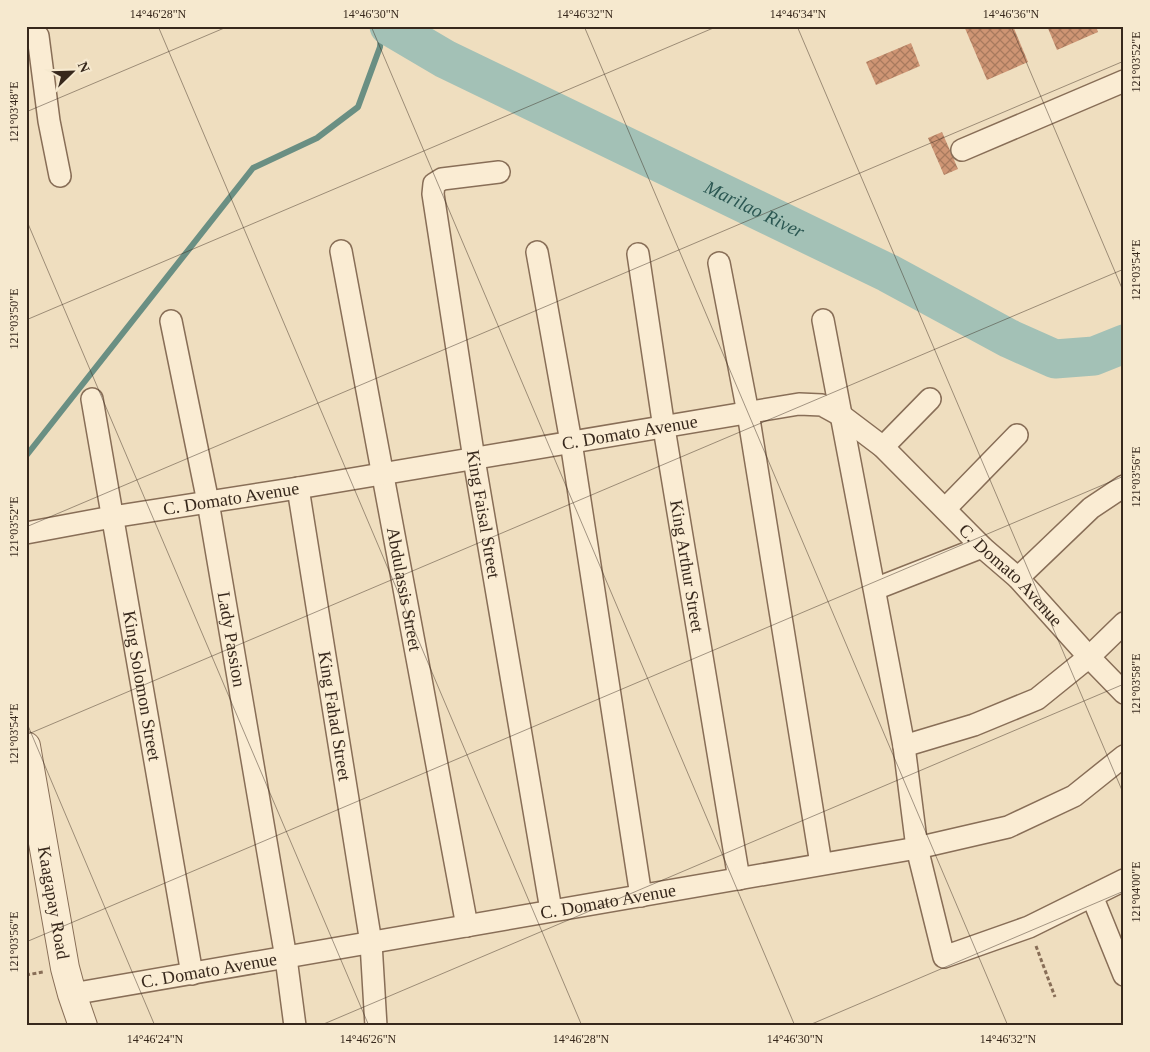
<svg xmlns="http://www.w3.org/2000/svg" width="1150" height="1052" viewBox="0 0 1150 1052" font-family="'Times New Roman',serif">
	<defs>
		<pattern id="building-cross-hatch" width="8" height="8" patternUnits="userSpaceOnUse" patternTransform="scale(1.25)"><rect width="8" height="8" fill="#ce9574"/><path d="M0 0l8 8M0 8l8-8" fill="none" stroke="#a87a5e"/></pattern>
	</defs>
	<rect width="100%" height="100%" fill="#efdebf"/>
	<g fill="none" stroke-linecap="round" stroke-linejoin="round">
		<polyline stroke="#6a8f83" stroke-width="6" points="26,456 253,168 317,138 358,107 380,47 382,26"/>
		<path stroke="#a3c1b6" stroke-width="39" id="s1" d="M389,26L445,59L888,273L1010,339L1055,359L1094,356L1124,344"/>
	</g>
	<g fill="url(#building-cross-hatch)">
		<polygon points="964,26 1013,26 1028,62 987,80"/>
		<polygon points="1047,26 1096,26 1098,32 1057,50"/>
		<polygon points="911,43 920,66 876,85 866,62"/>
		<polygon points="942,132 958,169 944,175 928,138"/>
	</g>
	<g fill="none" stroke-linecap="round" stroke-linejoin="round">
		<g stroke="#886e57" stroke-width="24">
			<g id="minor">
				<polyline points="26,29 38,36 49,121 60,176"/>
				<polyline points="962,150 1124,81"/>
				<path id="s2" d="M499,172L442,179L434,184L433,194L474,459L551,910"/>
				<path id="s3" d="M341,251L467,926"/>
				<polyline points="537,252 571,442 641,896"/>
				<path id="s4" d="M638,254L664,428L739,879"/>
				<polyline points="719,263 748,413 821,864"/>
				<polyline points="823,320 904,746 917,848 944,957 1029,927 1124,880"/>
				<path id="s5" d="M171,321L208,502L286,958L295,1026"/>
				<path id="s6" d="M92,399L192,974"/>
				<polyline points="883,447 930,399"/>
				<path id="s7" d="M298,488L371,943L376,1026"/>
				<polyline points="945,509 1017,435"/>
				<path id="s8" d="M26,533L112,517L298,488L799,404L822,405L842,416L883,447L982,547L1018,578L1089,657L1124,693"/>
				<polyline points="1018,578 1091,508 1124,486"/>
				<polyline points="875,589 982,547"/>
				<polyline points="904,746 974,725 1037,699 1089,657 1124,623"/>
				<polyline points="1092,896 1124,975"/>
				<path id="s9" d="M72,994L917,848L1008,827L1074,796L1124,756"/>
			</g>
		</g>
		<g stroke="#886e57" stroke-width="30">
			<g id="tertiary">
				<path id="s10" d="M26,746L65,968L72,994L83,1026"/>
			</g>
		</g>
		<g stroke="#886e57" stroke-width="3" stroke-dasharray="4 2.5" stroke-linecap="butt">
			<polyline points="1036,946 1055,997"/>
			<polyline points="26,975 43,972"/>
		</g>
		<use href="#minor" stroke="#faecd3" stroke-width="21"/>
		<use href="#tertiary" stroke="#faecd3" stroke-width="28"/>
	</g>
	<path fill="none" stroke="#37281c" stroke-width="1" stroke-opacity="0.45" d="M158,26L582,1026M371,26L795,1026M584,26L1008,1026M797,26L1124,795M1011,26L1124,293M26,112L229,26M26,219L369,1026M26,320L718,26M26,527L1124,61M26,721L155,1026M26,735L1124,269M26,942L1124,476M319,1026L1124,684M807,1026L1124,891"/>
	<g text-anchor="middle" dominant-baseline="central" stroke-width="4" stroke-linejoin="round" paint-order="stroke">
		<g font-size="18" fill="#37281c" stroke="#f6e9cf">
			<text stroke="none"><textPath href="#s8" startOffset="612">C. Domato Avenue</textPath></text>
			<text stroke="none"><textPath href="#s8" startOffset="208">C. Domato Avenue</textPath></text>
			<text stroke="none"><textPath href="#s2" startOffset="401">King Faisal Street</textPath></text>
			<text stroke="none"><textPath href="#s4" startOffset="316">King Arthur Street</textPath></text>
			<text stroke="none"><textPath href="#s8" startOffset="1062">C. Domato Avenue</textPath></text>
			<text stroke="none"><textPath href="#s3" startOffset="344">Abdulassis Street</textPath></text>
			<text stroke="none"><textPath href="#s5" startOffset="324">Lady Passion</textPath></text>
			<text stroke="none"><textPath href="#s6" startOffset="291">King Solomon Street</textPath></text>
			<text stroke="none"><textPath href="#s7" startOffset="231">King Fahad Street</textPath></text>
			<text stroke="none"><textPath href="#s9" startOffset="544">C. Domato Avenue</textPath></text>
			<text stroke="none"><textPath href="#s10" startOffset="159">Kaagapay Road</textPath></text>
			<text stroke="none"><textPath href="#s9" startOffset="139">C. Domato Avenue</textPath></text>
		</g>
		<g font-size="19" font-style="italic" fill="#2b5752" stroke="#f6e9cf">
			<text stroke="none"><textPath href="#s1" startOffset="409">Marilao River</textPath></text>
		</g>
	</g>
	<rect width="1150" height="1052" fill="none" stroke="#f6e9cf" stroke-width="55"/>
	<g transform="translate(72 72) rotate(67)" stroke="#f6e9cf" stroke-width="4" paint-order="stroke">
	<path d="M0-4L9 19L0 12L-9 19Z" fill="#37281c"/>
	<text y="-8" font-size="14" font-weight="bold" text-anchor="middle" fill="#37281c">N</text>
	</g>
	<rect x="28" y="28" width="1094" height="996" fill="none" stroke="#37281c" stroke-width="2"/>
	<g font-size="12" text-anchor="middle" fill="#37281c">
		<text x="158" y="18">14°46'28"N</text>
		<text x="371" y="18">14°46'30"N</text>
		<text x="585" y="18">14°46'32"N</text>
		<text x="798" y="18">14°46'34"N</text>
		<text x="1011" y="18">14°46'36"N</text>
		<text transform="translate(1136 62) rotate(-90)" y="4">121°03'52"E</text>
		<text transform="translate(14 112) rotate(-90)" y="4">121°03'48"E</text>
		<text transform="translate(1136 270) rotate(-90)" y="4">121°03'54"E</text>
		<text transform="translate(14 319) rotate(-90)" y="4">121°03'50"E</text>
		<text transform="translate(1136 477) rotate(-90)" y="4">121°03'56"E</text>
		<text transform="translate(14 527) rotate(-90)" y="4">121°03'52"E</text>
		<text transform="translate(1136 684) rotate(-90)" y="4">121°03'58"E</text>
		<text transform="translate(14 734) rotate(-90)" y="4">121°03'54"E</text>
		<text transform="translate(1136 892) rotate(-90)" y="4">121°04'00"E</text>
		<text transform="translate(14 942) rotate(-90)" y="4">121°03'56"E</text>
		<text x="155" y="1043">14°46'24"N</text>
		<text x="368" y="1043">14°46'26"N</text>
		<text x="581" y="1043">14°46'28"N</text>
		<text x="795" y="1043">14°46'30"N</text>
		<text x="1008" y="1043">14°46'32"N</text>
	</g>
</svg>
